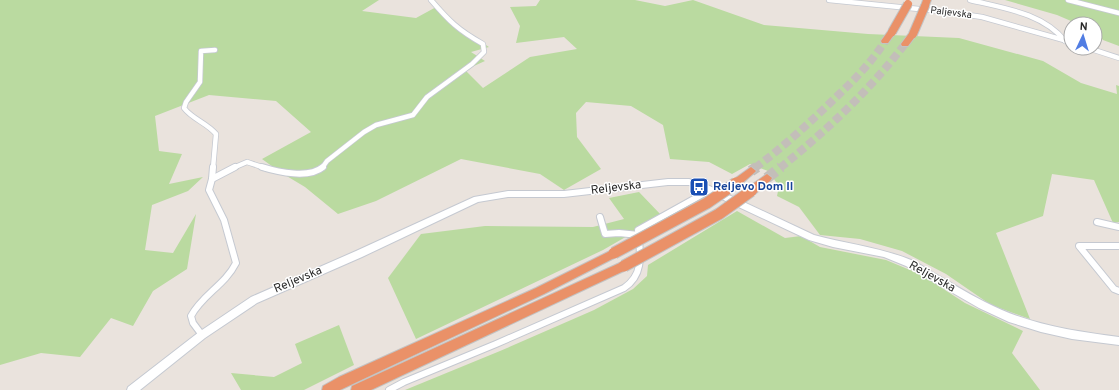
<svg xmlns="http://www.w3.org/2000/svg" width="1119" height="390" viewBox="0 0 1119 390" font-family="Overpass,sans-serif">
	<rect width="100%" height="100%" fill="#eae3dd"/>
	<g fill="#badaa0">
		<polygon points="0,0 379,0 362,11 416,18 438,6 459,28 489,47 471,52 485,61 465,70 483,88 530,57 577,49 564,37 516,43 520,26 510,7 536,6 540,0 635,0 665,6 693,0 764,25 868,34 959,38 1043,61 1081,83 1117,94 1116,85 1119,86 1119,222 1113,223 1094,180 1052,174 1043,216 996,233 1030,319 991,305 946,274 902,251 860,239 820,235 799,207 777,196 779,186 768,171 750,164 732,174 709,162 670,159 663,125 631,106 586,102 576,113 577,137 601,169 564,190 540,174 461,159 376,201 338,214 305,187 280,172 262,159 311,132 276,101 209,95 155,116 159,151 182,154 169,184 203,177 188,191 152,205 145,250 173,253 196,214 187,269 153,291 133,326 111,318 80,357 41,353 0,365"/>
		<polygon points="1005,0 1119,0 1119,46 1103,40 1095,31 1095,24 1078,24 1057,15"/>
		<polygon points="639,192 662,216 603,250 416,339 388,278 421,234 485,226 593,227 624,219 609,198"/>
		<polygon points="737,211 785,238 801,236 820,247 886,260 922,275 965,303 1023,331 1012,353 1040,390 405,390 500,351 594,310 633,289 647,276 648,265"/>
		<polygon points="339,325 354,365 304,390 241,390 231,373 274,377 302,363 295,344"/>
	</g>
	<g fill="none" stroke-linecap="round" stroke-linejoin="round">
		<g stroke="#c3beb9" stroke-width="8" stroke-dasharray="8 4" stroke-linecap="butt">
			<path d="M755,168C782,148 806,126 830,103C850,84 870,65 885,41"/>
			<path d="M780,168C826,131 869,91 905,44"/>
		</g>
		<g stroke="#c3beb9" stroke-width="11" stroke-dasharray="11 5.5" stroke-linecap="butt">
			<polyline points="751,171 757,167"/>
			<polyline points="767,178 781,167"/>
		</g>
		<g stroke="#c5c9d1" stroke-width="6">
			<g id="minor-far1">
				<polyline points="829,0 949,12 982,17 1071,42"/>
				<path d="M970,0C1003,8 1043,13 1065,41"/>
				<polyline points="1068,0 1119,13"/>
				<polyline points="1088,48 1119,58"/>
				<path d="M213,168L216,134C207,123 192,119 184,108L186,102L200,82L201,51L215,50"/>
				<polyline points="233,168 247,162 265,168"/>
				<path d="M322,168L327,161L364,132L376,125L413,115L427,97L472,64L484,52L483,44C458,30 449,21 431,0"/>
			</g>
		</g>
		<g stroke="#c5c9d1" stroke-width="8">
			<g id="minor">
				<path d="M262,167C278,172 309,179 323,167"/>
				<polyline points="212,179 213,167"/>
				<polyline points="600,217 605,234 619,233 639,235"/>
				<polyline points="1097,222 1119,227"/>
				<polyline points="1119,246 1079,246 1114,289 1119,291"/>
				<path d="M202,335L193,323L191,316C202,295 225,285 236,263L224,220L209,190L212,179L235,167"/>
				<path d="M389,390L404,382L496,344L624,288C645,274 640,252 638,230L710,190"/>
			</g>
		</g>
		<g stroke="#c5c9d1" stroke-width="2">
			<path id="secondary" d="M668,179H689L701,182L814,235C846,244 880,247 911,260C918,263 925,268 932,272C950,282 967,293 985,302C1027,324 1072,331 1119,337V345L1072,339L1041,332L1009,322L979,308L906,266L884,257L833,247L809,240L696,187L689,185H668L564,197H508L478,202L362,257L257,303L205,338L140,390H127L128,387L199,332L251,297L356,251L474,197L508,191H564Z"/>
		</g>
		<g stroke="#c3c3c3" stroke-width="2">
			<g id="motorway">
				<polygon points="923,0 931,0 928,8 922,8 921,6"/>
				<polygon points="889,30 895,30 896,32 888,43 882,43 881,41"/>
				<polygon points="910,32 913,32 917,34 908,46 902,46 901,44"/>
				<polygon points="751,167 756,171 754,173 739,186 733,186 731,183 733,180"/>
				<polygon points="767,174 772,178 770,181 755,194 747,194 746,191 747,188"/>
				<polygon points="614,249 618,250 619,253 618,256 544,294 340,390 322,390 323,386 339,377 536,288"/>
				<polygon points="624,261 628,263 630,266 628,269 371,390 351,390 352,386"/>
			</g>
		</g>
		<use href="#minor-far1" stroke="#fff" stroke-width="4.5"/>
		<use href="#minor" stroke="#fff" stroke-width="6"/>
		<use href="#secondary" fill="#fff" fill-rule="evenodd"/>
		<use href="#motorway" fill="#ea9168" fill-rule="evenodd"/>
		<g stroke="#c3c3c3" stroke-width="10" stroke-linecap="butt">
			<g id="motorway-bridge-far1">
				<polyline points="892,32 908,4"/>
				<polyline points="913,34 925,6"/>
			</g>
		</g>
		<g stroke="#c3c3c3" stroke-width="13" stroke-linecap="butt">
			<g id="motorway-bridge">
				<polyline points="614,253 707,203 736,183"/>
				<polyline points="624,266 719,214 751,191"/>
			</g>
		</g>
		<use href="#motorway-bridge-far1" stroke="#ea9168" stroke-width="8"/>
		<use href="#motorway-bridge" stroke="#ea9168" stroke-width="11"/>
	</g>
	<defs>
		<g id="bus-square" transform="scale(1)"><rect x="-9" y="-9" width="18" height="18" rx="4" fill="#1a4fb4" stroke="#fff"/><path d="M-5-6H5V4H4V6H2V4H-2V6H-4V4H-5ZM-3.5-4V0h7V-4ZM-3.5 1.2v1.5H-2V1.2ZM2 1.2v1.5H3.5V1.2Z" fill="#fff"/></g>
	</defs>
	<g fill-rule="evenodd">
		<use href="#bus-square" x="699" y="187"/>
	</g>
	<g text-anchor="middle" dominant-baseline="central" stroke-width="3" stroke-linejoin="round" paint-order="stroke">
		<g font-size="10" fill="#292929" stroke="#fff">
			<text transform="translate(951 13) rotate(7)">Paljevska</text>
		</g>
		<g font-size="12" font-weight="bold" fill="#164399" stroke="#fff" text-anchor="start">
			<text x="713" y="187">Reljevo Dom II</text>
		</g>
		<g font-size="12" fill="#292929" stroke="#fff">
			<text transform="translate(616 188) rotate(-7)">Reljevska</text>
			<text transform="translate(932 277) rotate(29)">Reljevska</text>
			<text transform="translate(298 280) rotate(-23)">Reljevska</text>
		</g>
	</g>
	<g transform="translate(1083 36) rotate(4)"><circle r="19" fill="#ffffff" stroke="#a9a9a9"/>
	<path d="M0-3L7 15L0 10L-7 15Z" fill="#517de3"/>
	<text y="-6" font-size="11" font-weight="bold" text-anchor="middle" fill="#292929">N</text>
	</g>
</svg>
